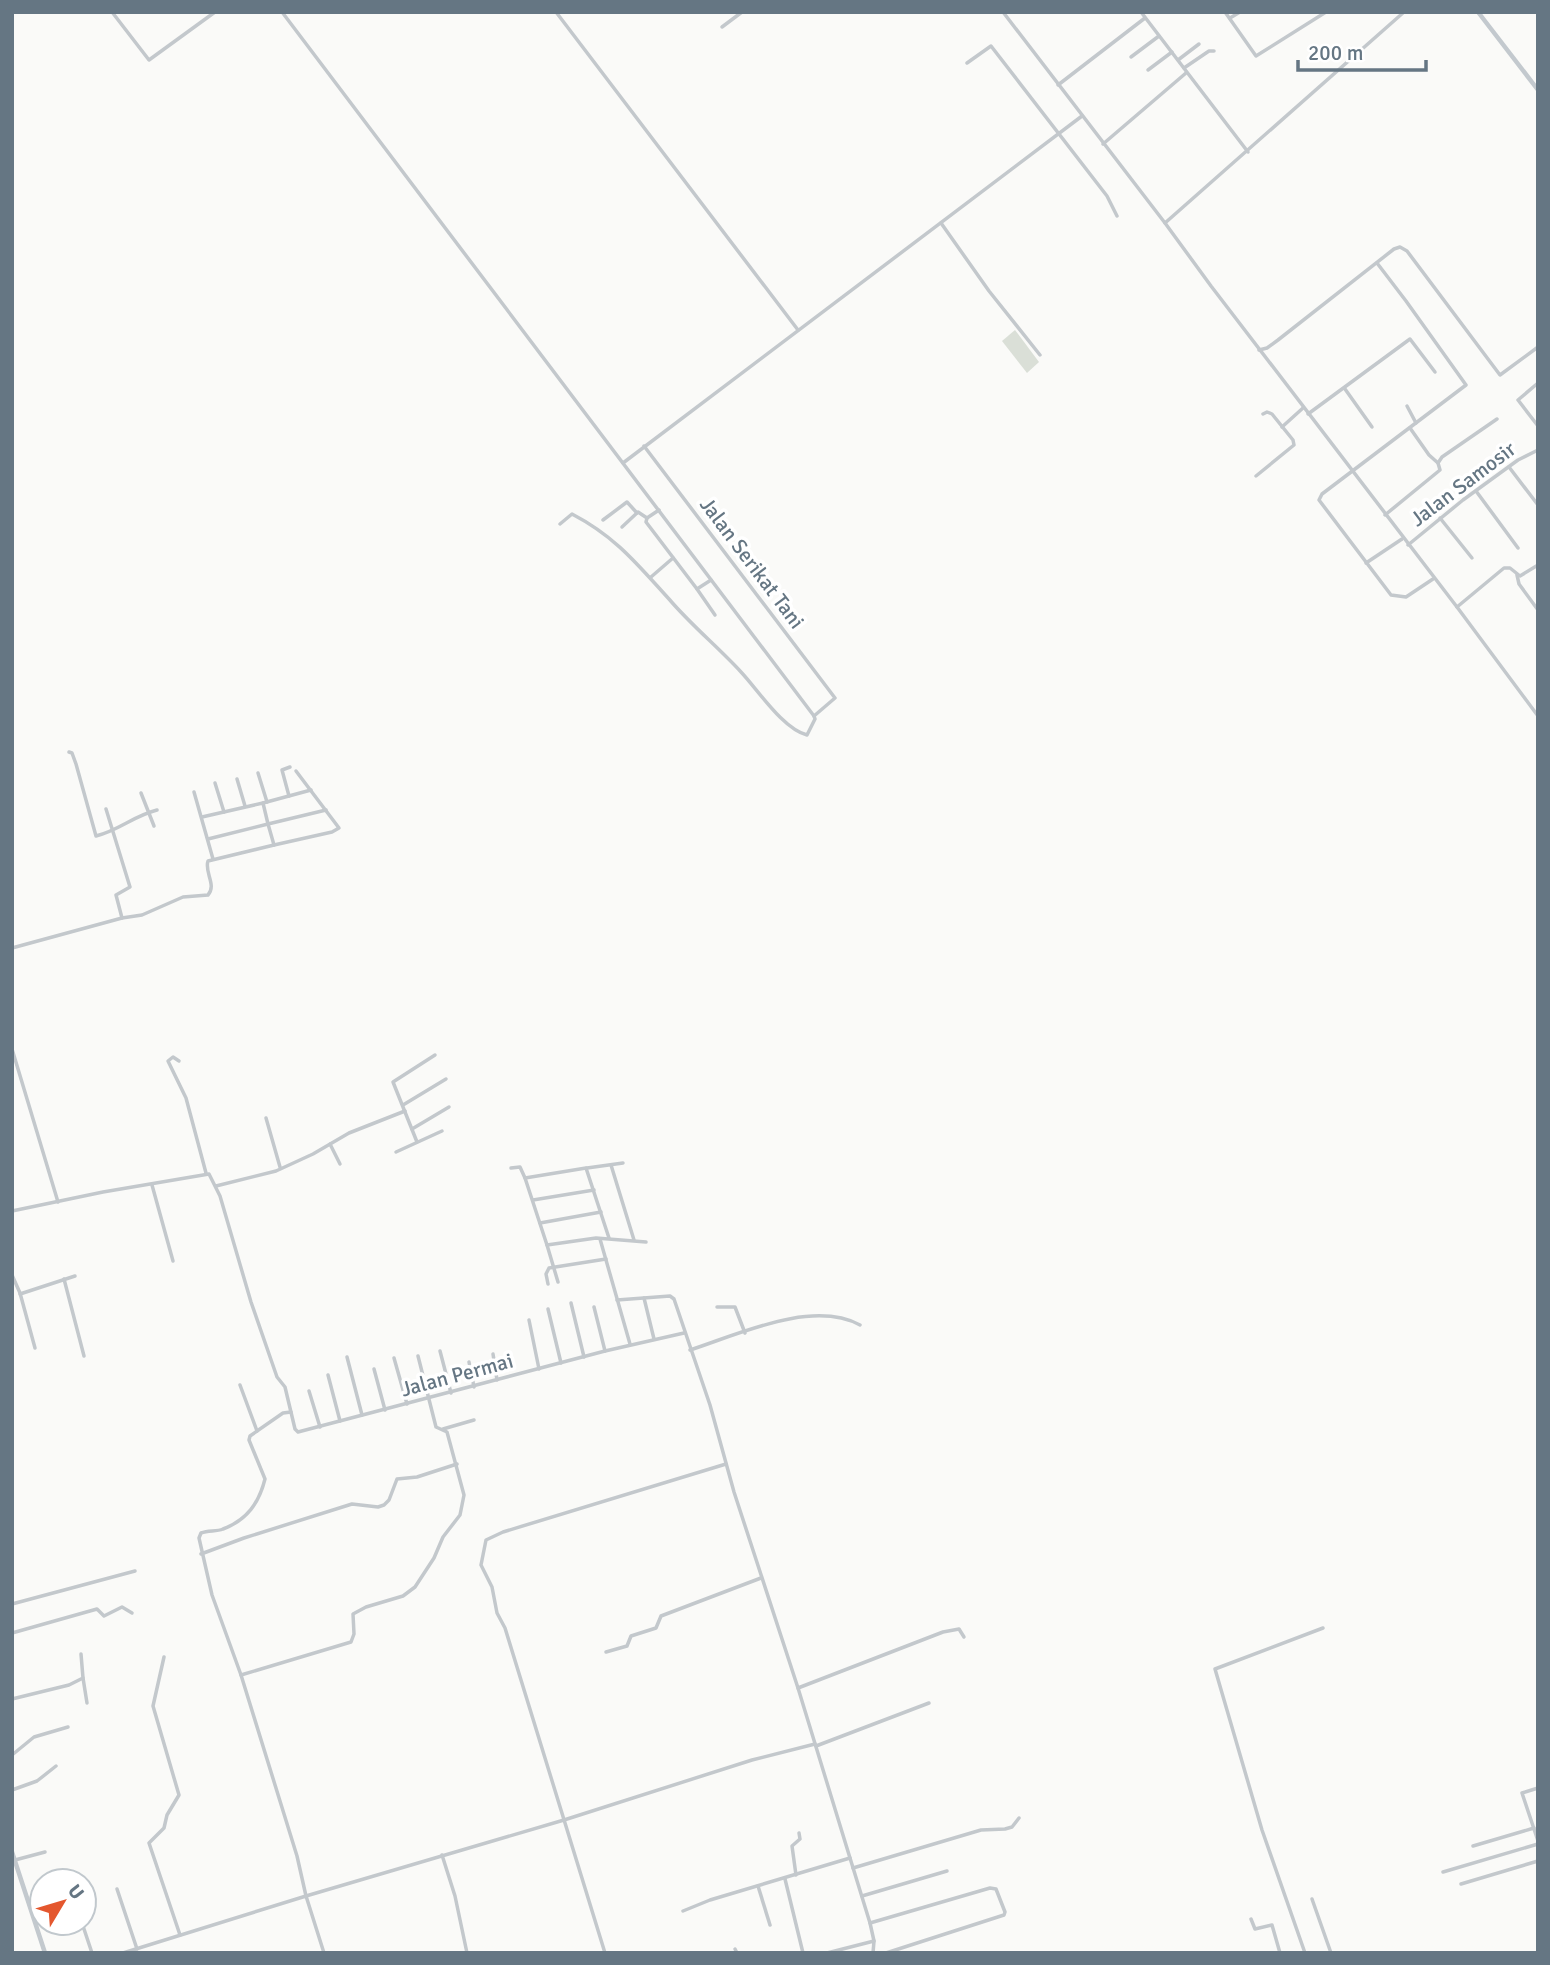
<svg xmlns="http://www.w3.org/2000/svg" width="1550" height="1965" viewBox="0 0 1550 1965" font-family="Signika,sans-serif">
	<rect width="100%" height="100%" fill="#fafaf8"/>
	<polygon fill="#dadfd7" points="1015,330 1039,362 1027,373 1002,341"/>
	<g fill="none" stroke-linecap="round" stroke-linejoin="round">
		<g stroke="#c3c8cc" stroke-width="3.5">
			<polyline points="112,12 149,60 215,12"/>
			<path d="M282,12L814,716L815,719L807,735C783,729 758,690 741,672C718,647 691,625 669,599C637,564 616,537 572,514L560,524"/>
			<polyline points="556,12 798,330"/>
			<polyline points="1003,12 1165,223 1404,12"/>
			<polyline points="1141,12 1248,152"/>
			<polyline points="1225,12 1256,56 1326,12"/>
			<polyline points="1230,18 1240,12"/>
			<polyline points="722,27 742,12"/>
			<polyline points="1131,57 1159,36"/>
			<polyline points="1178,60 1199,44"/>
			<polyline points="967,63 991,46 1107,196 1117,216"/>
			<polyline points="1184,68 1209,51 1214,51"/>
			<polyline points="1148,70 1172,52"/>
			<polyline points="1058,85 1145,18"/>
			<polyline points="1103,144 1186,73"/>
			<polyline points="941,223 989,291 1040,355"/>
			<polyline points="1165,223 1211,286 1457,607 1504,568 1510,568 1520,576 1538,565"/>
			<polyline points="1377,263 1406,301 1466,385 1322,494 1319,500 1391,595 1406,597 1433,579"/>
			<polyline points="1259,350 1267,348 1278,340 1394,249 1400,247 1407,251 1500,375 1538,347"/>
			<polyline points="1538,383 1518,400 1538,426"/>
			<polyline points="1345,389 1372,427"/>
			<polyline points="1407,406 1416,423"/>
			<polyline points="1308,414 1410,339 1435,372"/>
			<polyline points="1282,427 1303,408"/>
			<polyline points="1410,428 1429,455 1438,463"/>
			<polyline points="644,446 835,698 814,716"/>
			<polyline points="623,463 1082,116"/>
			<polyline points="1509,467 1538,505"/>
			<polyline points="1256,476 1294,445 1293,440 1272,414 1267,412 1263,414"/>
			<polyline points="1476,491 1518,548"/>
			<polyline points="659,510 647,518 646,522 697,589"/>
			<polyline points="1385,515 1440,470 1438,463 1442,457 1497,419"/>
			<polyline points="1440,518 1472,558"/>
			<polyline points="603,520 627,502 637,513"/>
			<polyline points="622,527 638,512 647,518"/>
			<polyline points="1408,545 1463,500 1518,460 1538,450"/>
			<polyline points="1366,563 1402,539"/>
			<polyline points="1517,575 1519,584 1538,610"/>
			<polyline points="651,577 673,558"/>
			<polyline points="711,580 697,589 715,615"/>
			<polyline points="1457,607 1538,716"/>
			<path d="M69,752L72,753L76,764L96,836C120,830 133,816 157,810"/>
			<polyline points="258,773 267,802"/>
			<polyline points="237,779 245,806"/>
			<polyline points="215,783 224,812"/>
			<polyline points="194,792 213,859"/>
			<polyline points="141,793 154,826"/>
			<polyline points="289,796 282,770 290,767"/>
			<polyline points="263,803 311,790"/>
			<path d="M106,809L130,887L116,895L122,918L142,915L183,897L208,895C217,885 204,872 208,861L274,845L268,824L326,810"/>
			<polyline points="202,817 263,803 268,824 208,839"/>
			<polyline points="274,845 332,832 339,828 296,771"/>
			<polyline points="12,948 122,918"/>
			<polyline points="12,1049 58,1202"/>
			<polyline points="179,1061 173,1057 168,1061 186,1098 206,1173"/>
			<polyline points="403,1105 446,1079"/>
			<polyline points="266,1118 280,1167"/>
			<polyline points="412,1129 449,1107"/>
			<polyline points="417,1142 393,1082 435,1055"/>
			<polyline points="330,1144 340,1164"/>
			<polyline points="396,1152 442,1131"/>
			<polyline points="611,1165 634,1240"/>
			<polyline points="511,1168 520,1167 525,1178"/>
			<polyline points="587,1168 623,1163"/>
			<polyline points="152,1185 173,1261"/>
			<polyline points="216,1186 276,1171 313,1154 349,1133 405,1111"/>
			<polyline points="533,1200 594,1190"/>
			<polyline points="12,1211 103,1192 209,1174 220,1196 251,1302 277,1377 285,1387 295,1429 298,1432 605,1351 684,1333"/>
			<polyline points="540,1223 601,1212"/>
			<polyline points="600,1239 630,1344"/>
			<polyline points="547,1245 525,1178 586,1168 609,1238"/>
			<polyline points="12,1275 20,1293 35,1348"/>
			<polyline points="64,1279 84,1356"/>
			<polyline points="558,1282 547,1245 596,1238 646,1242"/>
			<polyline points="548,1284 546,1274 549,1268 606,1259"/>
			<polyline points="20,1294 75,1276"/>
			<polyline points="644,1298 654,1339"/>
			<polyline points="617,1300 670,1296 674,1299 710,1405 734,1492 798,1688 850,1858 870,1923 874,1941 873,1953"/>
			<polyline points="571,1303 584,1357"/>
			<polyline points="594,1307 605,1351"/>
			<polyline points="717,1307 735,1307 745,1333"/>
			<polyline points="548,1309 561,1363"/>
			<polyline points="529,1320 539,1369"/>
			<path d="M690,1350C737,1335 812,1299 860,1325"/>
			<polyline points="440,1351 451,1393"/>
			<polyline points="493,1354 497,1380"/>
			<polyline points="347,1357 362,1415"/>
			<polyline points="394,1358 407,1404"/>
			<polyline points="469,1362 474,1387"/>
			<polyline points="374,1369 385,1410"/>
			<polyline points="328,1375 340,1421"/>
			<polyline points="240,1385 257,1431"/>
			<polyline points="309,1391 320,1427"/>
			<path d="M291,1412L283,1413L250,1436L249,1440L265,1479C259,1503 247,1520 223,1529C216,1532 209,1530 201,1533L199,1538L212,1595L241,1675L297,1856L306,1896L564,1820L752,1760L815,1744"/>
			<polyline points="443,1429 474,1420"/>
			<polyline points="201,1554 244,1538 352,1504 378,1507 384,1505 389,1500 397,1479 417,1477 457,1464"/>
			<polyline points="12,1604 135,1571"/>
			<polyline points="12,1633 97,1609 104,1616 122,1607 132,1613"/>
			<polyline points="606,1652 627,1646 631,1636 656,1628 661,1616 761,1578"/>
			<polyline points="164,1657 153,1706 179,1795 167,1815 164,1828 149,1843 180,1935"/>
			<polyline points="241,1675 351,1642 354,1634 353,1614 366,1607 403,1596 415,1587 434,1558 443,1537 460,1515 464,1495 447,1432 436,1427 418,1356"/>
			<polyline points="83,1678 87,1703"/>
			<polyline points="798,1688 943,1632 959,1629 964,1637"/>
			<polyline points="12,1699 69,1685 83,1678 81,1654"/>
			<polyline points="816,1746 929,1703"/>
			<polyline points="12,1755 34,1737 68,1727"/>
			<polyline points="1538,1788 1522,1793 1538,1841"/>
			<polyline points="12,1790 37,1781 56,1766"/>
			<polyline points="1473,1846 1534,1828"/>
			<polyline points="442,1855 455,1896 467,1953"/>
			<polyline points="15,1860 45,1852"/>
			<polyline points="853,1868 981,1830 1005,1829 1012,1827 1019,1818"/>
			<polyline points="1443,1872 1538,1844"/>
			<polyline points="796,1875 792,1846 800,1839 799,1833"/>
			<polyline points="785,1879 803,1953"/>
			<polyline points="1461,1884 1538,1861"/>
			<polyline points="758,1886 770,1925"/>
			<polyline points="117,1889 137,1949"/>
			<polyline points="862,1896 947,1871"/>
			<polyline points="1312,1899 1331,1953"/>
			<polyline points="683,1911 710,1900 850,1858"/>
			<polyline points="1251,1919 1255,1929 1272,1925 1280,1953"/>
			<polyline points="82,1923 92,1953"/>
			<polyline points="870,1923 990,1888 996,1889 1005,1912 1004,1915 886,1953"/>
			<polyline points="735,1949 737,1953"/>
			<polyline points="123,1953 306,1896 324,1953"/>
			<polyline points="605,1953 505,1628 497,1613 492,1587 481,1565 486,1540 503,1532 726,1464"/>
			<polyline points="827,1953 874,1941"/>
			<polyline points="1305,1953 1262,1830 1215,1669 1323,1628"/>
		</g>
		<g stroke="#c3c9ce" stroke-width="4.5">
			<polyline points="1478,12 1538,90"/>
			<polyline points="12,1852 45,1953"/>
		</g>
	</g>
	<g text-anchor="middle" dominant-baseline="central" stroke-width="7" stroke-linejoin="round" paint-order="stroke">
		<g font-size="21" fill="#657683" stroke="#fff">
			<text transform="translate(1463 484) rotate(-37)">Jalan Samosir</text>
			<text transform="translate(752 563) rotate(53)">Jalan Serikat Tani</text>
			<text transform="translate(457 1375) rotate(-15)">Jalan Permai</text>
		</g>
	</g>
	<rect width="1550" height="1965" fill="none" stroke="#657683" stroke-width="28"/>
	<g transform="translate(63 1902) rotate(52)"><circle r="33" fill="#ffffff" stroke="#c1c8cd" stroke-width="2"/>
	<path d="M0-5L12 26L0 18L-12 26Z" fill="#e4572e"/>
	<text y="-10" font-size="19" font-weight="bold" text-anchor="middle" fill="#657683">U</text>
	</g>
	<path d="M1298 60v10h128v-10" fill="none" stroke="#657683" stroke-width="3.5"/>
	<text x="1308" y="60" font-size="21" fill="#657683" stroke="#ffffff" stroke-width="5" paint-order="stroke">200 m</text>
</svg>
